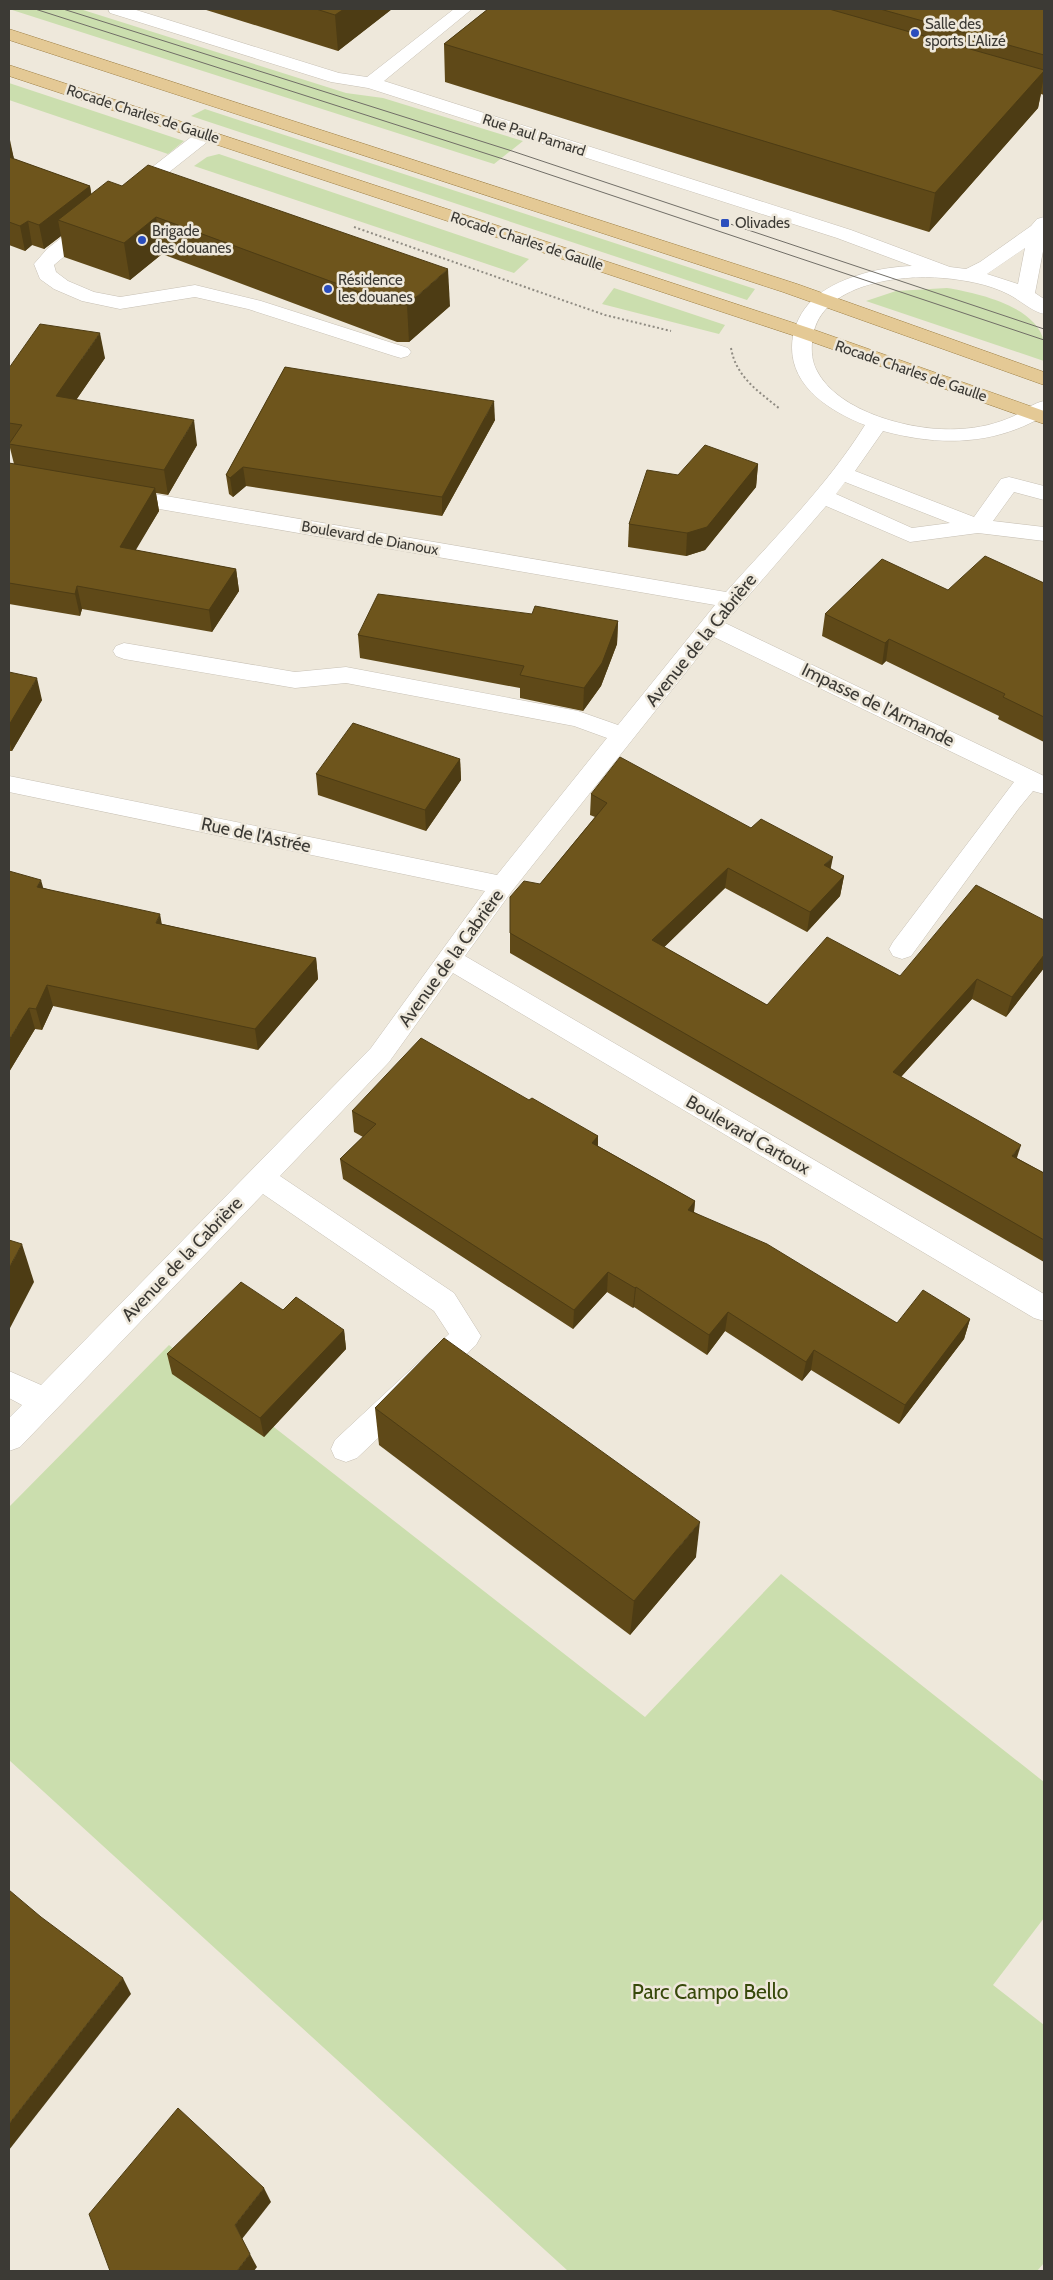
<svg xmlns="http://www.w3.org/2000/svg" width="1053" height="2280" viewBox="0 0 1053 2280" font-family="Cabin,sans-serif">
	<rect width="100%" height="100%" fill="#eee8db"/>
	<g fill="#cbdeae">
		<polygon points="9,9 80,9 346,93 383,98 523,141 494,164"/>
		<polygon points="9,83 184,141 168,154 9,100"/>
		<polygon points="205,109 755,289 747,300 191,116"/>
		<polygon points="219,154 529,259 514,273 194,166 207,157"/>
		<polygon points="614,288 725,325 719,334 602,304"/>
		<path d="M947,288C977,293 1037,306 1044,342C1045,348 1044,355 1044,361L866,301L896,291Z"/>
		<polygon points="169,1345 645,1717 781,1574 1044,1782 1044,1918 993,1985 1044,2025 1044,2263 1037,2271 568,2271 9,1760 9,1507"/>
	</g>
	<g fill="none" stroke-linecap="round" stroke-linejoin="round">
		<g stroke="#c7c0b4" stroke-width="1">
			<g id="minor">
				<path d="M108,9H133L339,73L367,77L454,9H472L384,81L851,230L950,267L966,269L980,262L1031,226L1037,219L1044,217V246L1035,293L1044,299V314C1031,311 1020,300 1008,294C988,284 965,280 943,278C900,274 821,284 813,336C811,346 811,359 816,369C837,413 915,432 959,429C979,428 996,424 1014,416C1024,411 1033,403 1044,401V416C992,446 939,446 883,431L855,471L974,517L1001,479L1009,477L1044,486V500L1014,492L993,521L1044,527V541L978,533L910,542L826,506L725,623L1044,776V794L1033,791L1019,808L911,956L902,959L893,956L889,949L893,942L1014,782L714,637L512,891L465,956L1044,1294V1321L1034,1318L453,973L389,1062L280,1176L454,1293L481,1336L476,1345L357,1458L346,1462L335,1458L331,1449L335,1440L449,1334L434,1311L263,1194L20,1447L9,1451V1418L22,1405L9,1398V1371L41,1385L371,1048L485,891L9,792V776L497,875L607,738L574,726L346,683L295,688L124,659L116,656L113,651L116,646L124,643L295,672L346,667L578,711L618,725L715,605L119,502L111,500L108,495L111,490L119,488L726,592C774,538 827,486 865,425C827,410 785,383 793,336C796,320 805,305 818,295C843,276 881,267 912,266L837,238L368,88L331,82L110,13ZM1025,248L1018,284L987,274ZM845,482L950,523L912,528L836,494Z"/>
				<polygon points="205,130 211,131 214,135 211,139 139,196 132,198 125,196 123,192 125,188 199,131"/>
				<polygon points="92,217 99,219 101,223 99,227 54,265 56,272 68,281 94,292 120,297 195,285 261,301 408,348 411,352 408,356 401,358 394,356 248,309 195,297 120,309 82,301 54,289 40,279 34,264 47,249 85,219"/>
			</g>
		</g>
		<g stroke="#9e8046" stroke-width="1">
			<g id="major">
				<polygon points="9,29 797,284 1044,372 1044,385 783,292 9,40"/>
				<polygon points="9,65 809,328 1044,411 1044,424 795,336 9,76"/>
			</g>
		</g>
		<g stroke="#8f8b82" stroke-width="2" stroke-dasharray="2 2.5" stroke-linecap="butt">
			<polyline points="354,227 605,315 671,331"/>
			<path d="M731,348C736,377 758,391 780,409"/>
		</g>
		<use href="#minor" fill="#fff" fill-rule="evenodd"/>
		<use href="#major" fill="#e4c995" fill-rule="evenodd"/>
		<g stroke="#716e67" stroke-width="1">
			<polyline points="35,9 500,158 1044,340"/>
			<polyline points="63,9 512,151 1044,329"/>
		</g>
	</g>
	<g fill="#5f4918">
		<polygon points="203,9 392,9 338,51"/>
		<polygon points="488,9 1044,9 1044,95 1041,94 1038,108 929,232 445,82 444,44"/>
		<polygon points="9,140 14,159 90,186 91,194 450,306 409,342 397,342 162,254 130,280 64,257 61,236 44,249 32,245 25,251 9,245"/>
		<polygon points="105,358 76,400 197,445 168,495 156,493 159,511 135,550 236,569 239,591 212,632 82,609 80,616 9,604 9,463 14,464 10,448 9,448 9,368"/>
		<polygon points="285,367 495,420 442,516 246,486 233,497 229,494 226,475"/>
		<polygon points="758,464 756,487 705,550 686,556 628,547 629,524 678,475"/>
		<polygon points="1044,583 1044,742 998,719 999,716 886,661 882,665 822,636 825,614 948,590"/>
		<polygon points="532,614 618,621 617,644 601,686 583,711 520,698 520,688 360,658 358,635"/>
		<polygon points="9,672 42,700 12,751 9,751"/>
		<polygon points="460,759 461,780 426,831 318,795 316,774"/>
		<polygon points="591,794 751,828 844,876 840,896 807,932 725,888 664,947 767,1005 900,976 1044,920 1044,968 1006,1017 972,999 901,1077 1017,1158 1044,1173 1044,1262 510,953 510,897 540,884 595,817 590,815"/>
		<polygon points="44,888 162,924 316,958 318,979 258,1050 53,1006 42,1030 35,1029 9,1072"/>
		<polygon points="529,1100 598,1136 598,1146 695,1201 694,1212 897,1323 970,1319 964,1339 899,1424 811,1370 802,1381 725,1331 707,1355 634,1307 633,1308 607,1292 573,1329 343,1179 340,1159 363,1137 354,1132 352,1111"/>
		<polygon points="283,1310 344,1330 346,1349 264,1437 172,1374 167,1354"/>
		<polygon points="375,1408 696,1557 630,1635 379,1445"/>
	</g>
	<g fill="#4d3c14">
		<polygon points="344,9 392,9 338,51 335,15"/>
		<polygon points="1044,71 1044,76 1038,108 929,232 935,193"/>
		<polygon points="10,140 15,164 9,178 9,144"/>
		<polygon points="90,186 94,210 58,220 61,236 44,249 39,225"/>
		<polygon points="156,217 162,254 130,280 124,243"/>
		<polygon points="28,221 32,245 25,251 20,226"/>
		<polygon points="448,269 450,306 409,342 407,305"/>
		<polygon points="100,333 105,358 61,422 56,396"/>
		<polygon points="494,401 495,420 442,516 442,497"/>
		<polygon points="194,420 197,445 168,495 164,470"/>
		<polygon points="758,464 756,487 705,550 686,556 687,533"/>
		<polygon points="243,467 246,486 233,497 230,478"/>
		<polygon points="155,488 159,511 124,570 120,547"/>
		<polygon points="236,569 239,591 212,632 209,610"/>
		<polygon points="77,586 82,609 80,616 75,594"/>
		<polygon points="618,621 617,644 601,686 583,711 584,688"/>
		<polygon points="889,639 886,661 882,665 885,643"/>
		<polygon points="37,678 42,700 12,751 9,740 9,725"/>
		<polygon points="460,759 461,780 426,831 425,810"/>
		<polygon points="833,857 829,877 824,865"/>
		<polygon points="728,868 725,888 651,960 652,940"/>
		<polygon points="844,876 840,896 807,932 810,912"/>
		<polygon points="41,880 47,901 37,887"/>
		<polygon points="160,914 164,936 156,923"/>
		<polygon points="1044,955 1044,968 1006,1017 1012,997"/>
		<polygon points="316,958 318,979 258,1050 255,1029"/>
		<polygon points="977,979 972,999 888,1091 893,1072"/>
		<polygon points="47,985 53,1006 42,1030 36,1009"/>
		<polygon points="29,1008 35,1029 9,1072 9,1040"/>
		<polygon points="598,1136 597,1157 592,1143"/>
		<polygon points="1021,1145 1015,1164 1012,1156"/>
		<polygon points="695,1201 693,1221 688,1210"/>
		<polygon points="22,1244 34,1282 9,1330 9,1268"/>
		<polygon points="608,1272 607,1292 573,1329 574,1310"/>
		<polygon points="636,1287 634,1307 633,1308 635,1288"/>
		<polygon points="728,1312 725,1331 707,1355 709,1335"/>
		<polygon points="970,1319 964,1339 899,1424 905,1405"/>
		<polygon points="344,1330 346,1349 264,1437 260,1418"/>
		<polygon points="814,1350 811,1370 802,1381 806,1362"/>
		<polygon points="700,1522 696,1557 630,1635 634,1601"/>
		<polygon points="123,1978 131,1994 9,2150 9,2124"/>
		<polygon points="264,2188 271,2202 242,2239 235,2225"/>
		<polygon points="250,2254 257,2267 254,2271 237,2271"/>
	</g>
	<g fill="#6e551c" stroke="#4d3c14">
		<polygon points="316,9 344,9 335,15"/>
		<polygon points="488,9 829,9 1044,70 1044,71 935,193 444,44"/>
		<polygon points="880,9 1044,9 1044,55"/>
		<polygon points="9,157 90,186 39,225 28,221 20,226 9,222"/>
		<polygon points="148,165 448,269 407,305 395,305 156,217 124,243 58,220 108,181 122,186"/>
		<polygon points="40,324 100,333 56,396 194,420 164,470 9,444 22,425 9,423 9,368"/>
		<polygon points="285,367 494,401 442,497 243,467 230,478 226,475"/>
		<polygon points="705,445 758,464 707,527 687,533 629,524 647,470 678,475"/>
		<polygon points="9,463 155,488 120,547 236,569 209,610 77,586 75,594 9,583"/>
		<polygon points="985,556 1044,583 1044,717 1003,697 1005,694 889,639 885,643 825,614 882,559 948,590"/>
		<polygon points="378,594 532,614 535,606 618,621 602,663 584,688 520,675 524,666 358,635"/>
		<polygon points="9,672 37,678 9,725"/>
		<polygon points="353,723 460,759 425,810 316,774"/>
		<polygon points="620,757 751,828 761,819 833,857 824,865 844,876 810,912 728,868 652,940 767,1005 827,937 900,976 976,885 1044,920 1044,955 1012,997 977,979 893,1072 1021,1145 1012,1156 1044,1173 1044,1240 510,933 510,897 524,881 540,884 607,803 591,794"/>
		<polygon points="9,871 41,880 37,887 160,914 156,923 316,958 255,1029 47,985 36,1009 29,1008 9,1040"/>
		<polygon points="421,1038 529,1100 532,1098 598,1136 592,1143 695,1201 688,1210 767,1244 897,1323 923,1290 970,1319 905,1405 814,1350 806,1362 728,1312 709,1335 636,1287 635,1288 608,1272 574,1310 340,1159 376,1124 352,1111"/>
		<polygon points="9,1240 22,1244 9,1268"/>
		<polygon points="241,1282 283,1310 296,1297 344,1330 260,1418 167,1354"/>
		<polygon points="444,1338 700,1522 634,1601 375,1408"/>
		<polygon points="9,1890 41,1917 123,1978 9,2124"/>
		<polygon points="178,2108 264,2188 235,2225 250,2254 237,2271 110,2271 89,2214"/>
	</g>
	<g fill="#2b4ebd" stroke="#eee8db" stroke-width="2">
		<circle cx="915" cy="33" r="5"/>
		<rect x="720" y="218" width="10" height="10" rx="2.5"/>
		<circle cx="142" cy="240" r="5"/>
		<circle cx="328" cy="289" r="5"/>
	</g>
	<g text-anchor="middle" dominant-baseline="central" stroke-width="5" stroke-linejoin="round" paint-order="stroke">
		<g font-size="15" fill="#3c3a35" stroke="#eee8db" text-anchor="start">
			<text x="925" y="24">Salle des<tspan x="925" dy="17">sports L'Alizé</tspan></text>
			<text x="735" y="223">Olivades</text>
			<text x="152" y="231">Brigade<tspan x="152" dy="17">des douanes</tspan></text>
			<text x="338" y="280">Résidence<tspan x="338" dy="17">les douanes</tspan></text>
		</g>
		<g font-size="15" fill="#3c3a35" stroke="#eee8db">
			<text transform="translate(143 114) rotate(18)">Rocade Charles de Gaulle</text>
			<text transform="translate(534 135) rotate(18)">Rue Paul Pamard</text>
			<text transform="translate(527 241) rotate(18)">Rocade Charles de Gaulle</text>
			<text transform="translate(911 371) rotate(19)">Rocade Charles de Gaulle</text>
			<text transform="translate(370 538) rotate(10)">Boulevard de Dianoux</text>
		</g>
		<g font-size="18" fill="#3c3a35" stroke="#eee8db">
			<text transform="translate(701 640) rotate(-51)">Avenue de la Cabrière</text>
			<text transform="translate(878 705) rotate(26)">Impasse de l'Armande</text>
			<text transform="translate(256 835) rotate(12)">Rue de l'Astrée</text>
			<text transform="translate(451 958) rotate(-54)">Avenue de la Cabrière</text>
			<text transform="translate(748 1135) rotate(30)">Boulevard Cartoux</text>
			<text transform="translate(182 1259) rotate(-46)">Avenue de la Cabrière</text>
		</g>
		<g font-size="21" fill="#37490a" stroke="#eee8db">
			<text x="710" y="1991">Parc Campo Bello</text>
		</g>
	</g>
	<rect width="1053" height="2280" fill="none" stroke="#3c3a35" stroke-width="20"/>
</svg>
